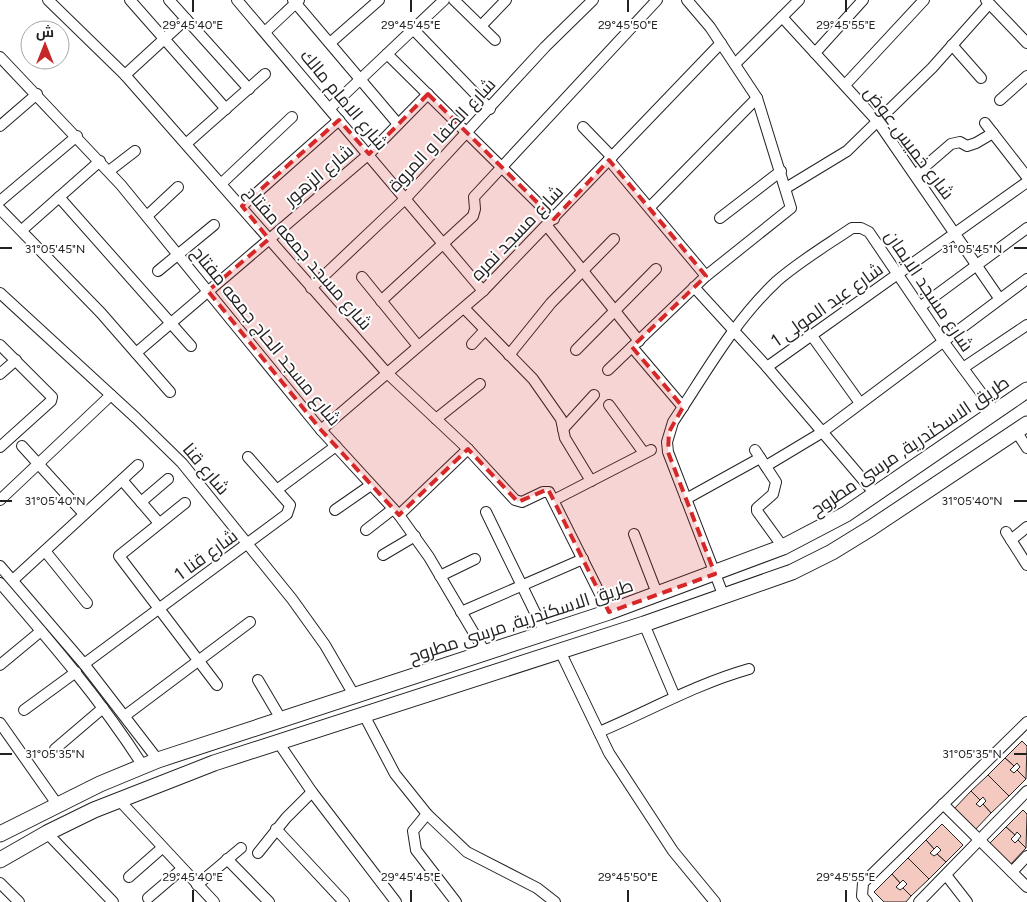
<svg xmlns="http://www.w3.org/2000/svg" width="1027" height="902" viewBox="0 0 1027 902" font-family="Figtree,Cairo,sans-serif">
	<rect width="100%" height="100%" fill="#fff"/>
	<g fill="#f3c9c0" stroke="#222">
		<polygon points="1022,741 1027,746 1026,779 1017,770 1020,767 1017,763 1014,766 1005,758"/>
		<polygon points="1005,758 1014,766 1010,770 1014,773 1017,770 1026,779 1009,796 988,775"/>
		<polygon points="988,775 1009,796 991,813 983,804 986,801 983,797 980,800 971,791"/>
		<polygon points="971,791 980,800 976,804 980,807 983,804 991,813 975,830 954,809"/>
		<polygon points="1023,810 1027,814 1026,848 1018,840 1021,836 1017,832 1015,835 1006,827"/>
		<polygon points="942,824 963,845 946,862 937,854 941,850 937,846 934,849 926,840"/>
		<polygon points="1006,827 1015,835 1011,839 1015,843 1018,840 1026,848 1010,865 989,844"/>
		<polygon points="926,840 934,849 930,853 934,856 937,854 946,862 929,879 908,858"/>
		<polygon points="908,858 929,879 911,896 903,888 907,884 903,880 900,883 892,874"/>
		<polygon points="892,874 900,883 896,887 900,890 903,888 911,896 906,902 884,902 874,892"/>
	</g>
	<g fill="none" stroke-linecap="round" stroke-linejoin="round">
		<g stroke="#222" stroke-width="12">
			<g id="minor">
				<polyline points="48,0 125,75 386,372 468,449 515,500 522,502 543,492 549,492 609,612"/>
				<polyline points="130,0 226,109"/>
				<polyline points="169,0 249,89"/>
				<polyline points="237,0 483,291"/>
				<polyline points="293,0 398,124"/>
				<polyline points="454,0 495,40"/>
				<polyline points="986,0 1027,43"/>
				<polyline points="782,17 878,122 999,298"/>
				<polyline points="481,26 506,0"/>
				<polyline points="413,29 490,109"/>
				<polyline points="265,32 299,0"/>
				<polyline points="330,43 379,0"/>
				<polyline points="952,45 981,78"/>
				<polyline points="815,53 863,0"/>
				<polyline points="387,54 554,219"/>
				<polyline points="0,57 121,185 321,430 399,515 429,557 485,652"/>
				<polyline points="735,64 799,0"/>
				<polyline points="125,75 186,19"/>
				<polyline points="845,85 924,0"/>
				<polyline points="1000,100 1027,76"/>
				<polyline points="330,108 444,0"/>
				<polyline points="985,123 1027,177"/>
				<polyline points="0,126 37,94"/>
				<polyline points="583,127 612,157"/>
				<polyline points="187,143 265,74"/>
				<polyline points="609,160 706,276"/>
				<polyline points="109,171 135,151"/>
				<polyline points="915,175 951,144 960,142 967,146 976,143 993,133"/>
				<polyline points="222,183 292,117"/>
				<polyline points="786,188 847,151 932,68 989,4"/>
				<polyline points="59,197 191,346"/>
				<polyline points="0,201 77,136"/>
				<polyline points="242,206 339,120"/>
				<polyline points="650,207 757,98"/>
				<polyline points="0,209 101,313 170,392"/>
				<polyline points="147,216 178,187"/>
				<polyline points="720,218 781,171"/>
				<polyline points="547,226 639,341"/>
				<polyline points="22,230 100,161"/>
				<polyline points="158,271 214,225"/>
				<polyline points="362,277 418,346"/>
				<polyline points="694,287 767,367 876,495"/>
				<polyline points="311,288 406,198 545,47 593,0"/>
				<polyline points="0,293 136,418 182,463 292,599 325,645 354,695"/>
				<polyline points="381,301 473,216 475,209 474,197 657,0"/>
				<polyline points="920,307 1027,228"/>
				<polyline points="464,308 533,379 561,419 565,438 591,481"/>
				<polyline points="812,336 860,403"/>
				<polyline points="472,344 485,330"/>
				<polyline points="0,345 52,397 51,401 0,447"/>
				<polyline points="632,347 683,407"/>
				<polyline points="576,350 656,269"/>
				<polyline points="136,353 369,154 428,94"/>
				<polyline points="509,355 551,303 614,239"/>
				<polyline points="767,367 1027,182"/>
				<polyline points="963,368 1027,325"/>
				<polyline points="608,370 706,276 791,208 757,98 710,27 687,0"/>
				<polyline points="0,374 16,360"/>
				<polyline points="609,405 644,453"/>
				<polyline points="436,419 480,384"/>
				<polyline points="563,429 594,395"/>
				<polyline points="321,430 483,291 721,43"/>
				<polyline points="1016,431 1027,448"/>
				<polyline points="22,446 84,514"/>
				<polyline points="755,450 776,482 773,494 757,508 757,511 783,547"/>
				<polyline points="766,466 821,433 1027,279"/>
				<polyline points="122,480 159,523"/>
				<polyline points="278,489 336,446"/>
				<polyline points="686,499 760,458"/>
				<polyline points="0,500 111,395"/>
				<polyline points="554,500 651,450"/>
				<polyline points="141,502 168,479"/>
				<polyline points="185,503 119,556 217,685"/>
				<polyline points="335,510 371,485"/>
				<polyline points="486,512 545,633"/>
				<polyline points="399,515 468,449"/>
				<polyline points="366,530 393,509"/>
				<polyline points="1006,532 1027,565"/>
				<polyline points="634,534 658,596"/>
				<polyline points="1011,540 1027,527"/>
				<polyline points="45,551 87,603"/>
				<polyline points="383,555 415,536"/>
				<polyline points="0,566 84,664 158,760"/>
				<polyline points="440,576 475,559"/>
				<polyline points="13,580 138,465"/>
				<path d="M0,583C51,642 101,700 143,766"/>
				<path d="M724,597L668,452L667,442L673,422C705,374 734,321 777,281C800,261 827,245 852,228H861L869,232L943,341L996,413"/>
				<polyline points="461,612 583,559"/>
				<polyline points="644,624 675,697"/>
				<polyline points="560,651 609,753 673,851 715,902"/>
				<polyline points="84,664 287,514 290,505 248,457"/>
				<polyline points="0,665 41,631"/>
				<polyline points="258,680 281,719"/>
				<polyline points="24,710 76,672"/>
				<polyline points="126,715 250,622"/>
				<polyline points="364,715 395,774 427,814 467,852 537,888 555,902"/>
				<polyline points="0,723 57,804"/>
				<path d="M599,732C649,711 696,684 749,669"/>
				<polyline points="278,742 312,792 396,902"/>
				<polyline points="55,749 103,708"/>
				<polyline points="119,800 214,902"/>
				<polyline points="943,804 1027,887"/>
				<polyline points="427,814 413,831 416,850 456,902"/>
				<polyline points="276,829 344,902"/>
				<polyline points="47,833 113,902"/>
				<polyline points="258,853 286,818 312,792"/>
				<polyline points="227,859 269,902"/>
				<polyline points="1012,872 1027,856"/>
				<polyline points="946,875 967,902"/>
				<polyline points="129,877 162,848"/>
				<polyline points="0,883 19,902"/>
				<polyline points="197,885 241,848"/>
				<polyline points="148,898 182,869"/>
				<polyline points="867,902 862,896 863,883 1027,722"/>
				<polyline points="919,902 1027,791"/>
			</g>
		</g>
		<g stroke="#222" stroke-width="17">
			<g id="primary">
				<polyline points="0,834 100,784 158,760 609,612 783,547 846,514 1027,390"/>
				<polyline points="0,860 47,833 94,810 214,763 644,624 792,572 832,552 871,528 1027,424"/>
			</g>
		</g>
		<use href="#minor" stroke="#fff" stroke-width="10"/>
		<use href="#primary" stroke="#fff" stroke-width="15"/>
	</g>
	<path fill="#d62828" fill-opacity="0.2" stroke="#d62828" stroke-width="4" stroke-dasharray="10 6" stroke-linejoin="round" d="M428,94L554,219L609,160L706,276L632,347L683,407L669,432L668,452L715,574L609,612L548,489L518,502L468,449L399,515L321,430L208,291L269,239L242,206L339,120L369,154Z"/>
	<path fill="none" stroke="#222" stroke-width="2" d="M193,0V12M411,0V12M628,0V12M846,0V12M0,248H12M1014,248H1027M0,501H12M1014,501H1027M0,754H12M1014,754H1027M193,890V902M411,890V902M628,890V902M846,890V902"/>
	<g text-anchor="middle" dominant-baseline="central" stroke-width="4" stroke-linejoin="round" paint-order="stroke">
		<g font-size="18" fill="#222" stroke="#fff">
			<text transform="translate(344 100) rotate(50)">شارع الامام مالك</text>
			<text transform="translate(442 135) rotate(-47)">شارع الصفا و المروة</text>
			<text transform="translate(909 143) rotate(53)">شارع خميس عوض</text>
			<text transform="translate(319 175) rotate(-40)">شارع الزهور</text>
			<text transform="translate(517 233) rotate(-46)">شارع مسجد نمره</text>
			<text transform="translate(308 258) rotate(49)">شارع مسجد جمعه مفتاح</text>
			<text transform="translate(929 291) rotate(56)">شارع مسجد الايمان</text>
			<text transform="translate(827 305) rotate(-35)">شارع عبد المولى 1</text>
			<text transform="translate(266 336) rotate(51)">شارع مسجد الحاج جمعه مفتاح</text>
			<text transform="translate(910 446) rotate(-34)">طريق الاسكندرية, مرسى مطروح</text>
			<text transform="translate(206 469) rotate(50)">شارع قنا</text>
			<text transform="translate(206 555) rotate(-36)">شارع قنا 1</text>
			<text transform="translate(521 621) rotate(-18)">طريق الاسكندرية, مرسى مطروح</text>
		</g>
	</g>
	<g font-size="12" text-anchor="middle" fill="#222" stroke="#fff" stroke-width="4" stroke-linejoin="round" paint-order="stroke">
		<text x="193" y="29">29°45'40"E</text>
		<text x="411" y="29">29°45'45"E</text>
		<text x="628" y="29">29°45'50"E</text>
		<text x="846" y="29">29°45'55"E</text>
		<text x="55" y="253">31°05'45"N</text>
		<text x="972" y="253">31°05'45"N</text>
		<text x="55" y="505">31°05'40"N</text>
		<text x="972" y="505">31°05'40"N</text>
		<text x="55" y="758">31°05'35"N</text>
		<text x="972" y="758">31°05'35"N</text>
		<text x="193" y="881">29°45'40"E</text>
		<text x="411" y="881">29°45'45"E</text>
		<text x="628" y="881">29°45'50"E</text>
		<text x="846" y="881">29°45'55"E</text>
	</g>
	<g transform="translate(45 45)"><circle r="24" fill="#ffffff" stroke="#a7a7a7"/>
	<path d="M0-4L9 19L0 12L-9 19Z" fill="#c62828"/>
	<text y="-8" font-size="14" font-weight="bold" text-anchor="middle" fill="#222222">ش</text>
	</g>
</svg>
